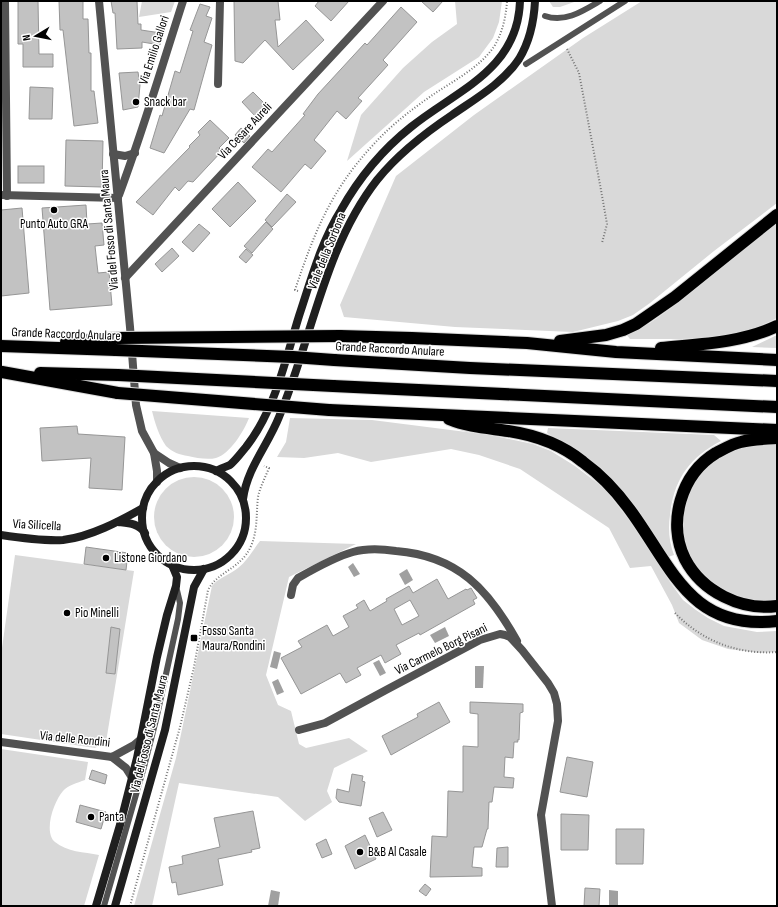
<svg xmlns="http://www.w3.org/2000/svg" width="778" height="907" viewBox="0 0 778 907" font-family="'Sofia Sans Condensed',sans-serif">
	<rect width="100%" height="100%" fill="#fff"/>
	<g fill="#d9d9d9">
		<polygon points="142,1 175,1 171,12 139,17"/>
		<polygon points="455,1 502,1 499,22 493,38 479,57 424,92 347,161 361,115 403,68 432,42 457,24"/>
		<polygon points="549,1 577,1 560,7 553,7"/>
		<polygon points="642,1 777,1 777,203 714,251 650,303 633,315 618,321 573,332 455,327 344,317 340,305 396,176 474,115 583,38"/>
		<path d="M777,223V318C732,342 680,339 630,339L626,334L650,323L678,303Z"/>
		<polygon points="777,335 777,348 752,347"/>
		<path d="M152,411L249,418C244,431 230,454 216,458C208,460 196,458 188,456C180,455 172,452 166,446C159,436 155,423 152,411Z"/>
		<polygon points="290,418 372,420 490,435 533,444 551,451 575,466 604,488 630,521 670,582 683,600 696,610 708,618 724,626 757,632 777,631 777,652 759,653 728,649 702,640 679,623 672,605 651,566 630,568 609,528 520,469 479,455 451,449 371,462 338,453 304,458 277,457 286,442"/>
		<path d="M548,428L714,435L721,441C689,458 674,479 670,515C668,529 669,542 674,555L668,557L582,455L547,433Z"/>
		<polygon points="758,443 777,444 777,600 772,602 737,599 701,575 688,557 681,523 687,491 708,464 744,444"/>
		<circle cx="194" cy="517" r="40"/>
		<path d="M260,541L356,544L289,577L266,675L278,705L291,711L299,744L306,748L349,738L368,751L334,768L327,791L332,802L305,821L278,797L179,783L152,906H134L176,758L212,586C218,578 229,575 238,568C247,561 253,550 260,541Z"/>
		<polygon points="15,555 134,571 106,742 95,748 1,734 1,655"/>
		<path d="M1,749L88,762L85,780C77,783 68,785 63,791C54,801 43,832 55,842C67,852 84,852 99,855L84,906H1Z"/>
	</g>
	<g fill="#a0a0a0">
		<polygon points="353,563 360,574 354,577 348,567"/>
		<polygon points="407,569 413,580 405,585 399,574"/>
		<polygon points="445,627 449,636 435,643 430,635"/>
		<polygon points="274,651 281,653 277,669 270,667"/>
		<polygon points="379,660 386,673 380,676 373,663"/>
		<polygon points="475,666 484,666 483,688 475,688"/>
		<polygon points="278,679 284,692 277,695 272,682"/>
		<polygon points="271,890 280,892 278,906 268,906"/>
		<polygon points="609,890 618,891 618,906 609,906"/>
	</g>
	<g fill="#c2c2c2" stroke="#969696" fill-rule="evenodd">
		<polygon points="18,1 38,1 39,54 53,54 53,67 23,67 23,44 18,44"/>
		<polygon points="59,1 83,1 83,19 88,19 89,53 91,53 91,91 94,91 98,123 74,126 63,30 60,30"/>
		<polygon points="111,1 137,1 138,24 141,24 141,30 161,33 160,45 142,42 142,48 117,49 115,13 113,13"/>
		<polygon points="234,1 278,1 280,20 275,20 278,47 306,20 324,40 293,70 265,40 243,63 235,61"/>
		<polygon points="319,1 349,1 331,21 315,6"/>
		<polygon points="421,1 443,1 433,12"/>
		<polygon points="200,4 210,7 206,16 212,18 204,42 212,45 194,110 190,109 164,153 150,148 160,115 162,116 175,71 180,73 193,31 190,30"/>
		<polygon points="401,7 417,22 383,60 388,65 358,98 362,101 346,119 337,111 314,140 326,151 311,169 305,164 281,192 252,167 268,149 272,152 305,115 303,114 318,94 365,43 367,45"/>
		<polygon points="138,72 140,85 138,107 123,110 119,73"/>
		<polygon points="30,87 53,88 52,119 29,119"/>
		<polygon points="253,92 267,106 256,117 242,102"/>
		<polygon points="210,120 229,138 219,148 222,151 193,182 188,181 179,191 175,187 153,215 136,202 190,147 189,146 200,135 198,132"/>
		<polygon points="241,128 250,136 244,143 235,135"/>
		<polygon points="66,140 103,141 102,187 65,186"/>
		<rect x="18" y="166" width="26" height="17"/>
		<polygon points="238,182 256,201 230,227 212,209"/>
		<polygon points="287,194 296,202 272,227 265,220"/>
		<polygon points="86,205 87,224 102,223 104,245 95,246 98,273 109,272 112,305 50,310 42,208"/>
		<polygon points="22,208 29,293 1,296 1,210"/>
		<polygon points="266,222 273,229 252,253 244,246"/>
		<polygon points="199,224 210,233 193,252 182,242"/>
		<polygon points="172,248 179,256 162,272 155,264"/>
		<polygon points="246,249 253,255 246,263 239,257"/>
		<polygon points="77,426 78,434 125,437 122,490 89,488 91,458 42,461 40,428"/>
		<polygon points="86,547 128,553 126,570 84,564"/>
		<path d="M437,579L448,599L466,589L467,590L471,588L477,598L473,600L475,604L420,635L419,633L396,645L401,654L385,663L381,655L357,668L361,675L346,683L340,673L301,694L281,658L302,647L298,641L327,625L333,636L349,627L343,616L358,608L356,605L364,600L370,611L387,601L386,599L409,586L413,593ZM410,600L419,616L402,625L394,609Z"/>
		<polygon points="111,627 120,629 115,674 106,673"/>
		<polygon points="439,702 450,722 391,755 382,736 418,717 417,714"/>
		<polygon points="470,702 523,704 523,712 520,713 519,740 517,740 518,742 514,742 513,758 505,757 504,777 514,778 513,788 494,787 492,802 489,802 488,829 487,829 482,847 474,847 472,867 482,868 482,876 430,877 432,836 447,837 448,791 463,792 463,746 478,747 478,714 470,713"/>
		<polygon points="567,757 593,762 587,797 560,792"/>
		<polygon points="92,770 107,775 105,784 89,779"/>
		<polygon points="352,774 363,776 362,781 365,782 361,806 339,802 336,798 337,789 349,792"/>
		<polygon points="80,805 106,812 101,829 76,822"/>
		<polygon points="253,811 260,848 251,850 252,852 218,859 223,885 178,895 176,882 172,883 169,867 183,864 182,856 220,847 214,818"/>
		<polygon points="383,812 392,830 377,837 369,818"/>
		<polygon points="561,814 589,815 588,850 561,850"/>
		<polygon points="616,829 644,829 643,864 616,864"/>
		<polygon points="365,835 376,859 355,869 345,846"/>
		<polygon points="326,839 332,854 322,858 316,844"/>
		<polygon points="508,847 508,867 496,867 497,848"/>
		<polygon points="425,884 431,889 426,896 419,891"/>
		<polygon points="585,888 600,889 599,906 584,906"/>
	</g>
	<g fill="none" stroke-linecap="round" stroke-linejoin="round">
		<g stroke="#dbdbdb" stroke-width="14">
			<g id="highway">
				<polyline points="340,336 412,338 527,343 616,352 777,360"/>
				<polyline points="560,341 606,335 623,330 636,324 675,297 777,215"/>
				<polyline points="66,342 117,338"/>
				<polyline points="1,346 116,350"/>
				<path d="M661,348C700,344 741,343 777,326"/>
				<polyline points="334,360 470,368 777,381"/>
				<polyline points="2,372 118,393"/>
				<polyline points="40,373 118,375"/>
				<polyline points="333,386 777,407"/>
				<polyline points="329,410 777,430"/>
				<path d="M449,419C468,427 488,428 508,431C535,435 562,445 583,462C601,475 617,492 630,510C672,567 690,631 777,621"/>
				<path d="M777,438C765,439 752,439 741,442C732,444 724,449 716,453C681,474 667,523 685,559C702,592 742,611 777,606"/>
			</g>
		</g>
		<g stroke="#747474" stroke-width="2" stroke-dasharray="1 2" stroke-linecap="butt">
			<polyline points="567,49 579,73 601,190 607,224 602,243"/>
			<path d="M298,291L295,290C314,233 331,190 373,145C390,126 411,110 431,96C453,81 481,67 495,45C503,31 506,16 507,1"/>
			<path d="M675,613C702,641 738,655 777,652"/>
			<path d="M130,906L180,727L194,667L208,590C218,571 241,569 251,546C258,530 256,514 258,497C260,487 265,478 269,468L264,466"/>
		</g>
		<g stroke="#525252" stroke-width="6">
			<path d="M545,16C565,23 583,11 600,1"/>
			<polyline points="526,64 625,1"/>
			<polyline points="104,906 144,767 156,720 178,619 180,603 176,586"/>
		</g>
		<g stroke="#525252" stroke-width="8">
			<polyline points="5,1 7,196"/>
			<polyline points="99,1 130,327 136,405 142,431 154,453 169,463 180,468"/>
			<polyline points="218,84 220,1"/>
			<polyline points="113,154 125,156 135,153"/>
			<polyline points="1,195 118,198"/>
			<path d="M119,195C143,131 162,66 183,1"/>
			<polyline points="125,278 383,1"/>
			<polyline points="154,453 157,471 157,482"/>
			<path d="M291,595L293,585L298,578C312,570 338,556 353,552C367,548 382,549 396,551C458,556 488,589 517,641"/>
			<polyline points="299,730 325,723 386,690 480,640 500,634 505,635 510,637 522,650 548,683 554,693 557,704 558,721 541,815 552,906"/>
			<polyline points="1,742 112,757 134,745 141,739"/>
			<polyline points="112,757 126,768 133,779"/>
		</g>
		<g stroke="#1f1f1f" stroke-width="8">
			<circle cx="194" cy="518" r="52"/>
			<path d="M216,471C220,469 225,467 230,465C236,460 241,453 246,447C275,410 285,361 299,316C311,280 321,242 341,210C359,178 382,150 411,127C457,90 518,70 520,1"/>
			<path d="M243,499C247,468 268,445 279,417C312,339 324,248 377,180C398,154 425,133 452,115C475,99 503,83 519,59C530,41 534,21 535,1"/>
			<path d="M118,522C127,523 139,523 145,533"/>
			<path d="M1,535C21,538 43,541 63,540C90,537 120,521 143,508"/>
			<polyline points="96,906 120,825 137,758 157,657 167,615 176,586 177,577 172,565"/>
			<polyline points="115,906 165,730 194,587 204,569"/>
		</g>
		<use href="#highway" stroke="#000" stroke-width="12"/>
		<g stroke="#dbdbdb" stroke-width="14" stroke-linecap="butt">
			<g id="highway-bridge">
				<polyline points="117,338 340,336"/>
				<polyline points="116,350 293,357 334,360"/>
				<polyline points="118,375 333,386"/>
				<polyline points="118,393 329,410"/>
			</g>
		</g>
		<use href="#highway-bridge" stroke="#000" stroke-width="12"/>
	</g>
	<g fill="#000" stroke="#fff" stroke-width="1.5">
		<circle cx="136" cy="102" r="4"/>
		<circle cx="54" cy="210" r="4"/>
		<circle cx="106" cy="558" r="4"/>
		<circle cx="67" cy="613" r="4"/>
		<rect x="190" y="634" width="8" height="8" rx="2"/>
		<circle cx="91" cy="817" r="4"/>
		<circle cx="360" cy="852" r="4"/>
	</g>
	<g text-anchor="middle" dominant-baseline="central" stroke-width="3" stroke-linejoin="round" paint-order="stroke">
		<g font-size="13" fill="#000" stroke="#fff">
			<text transform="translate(154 50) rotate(-72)">Via Emilio Gallori</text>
			<text transform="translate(245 131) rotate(-47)">Via Cesare Aureli</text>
			<text transform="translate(109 230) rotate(-95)">Via del Fosso di Santa Maura</text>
			<text transform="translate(327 251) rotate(-68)">Viale della Sorbona</text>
			<text transform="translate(66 334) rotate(2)">Grande Raccordo Anulare</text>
			<text transform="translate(390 349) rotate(3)">Grande Raccordo Anulare</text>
			<text transform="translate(37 525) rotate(3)">Via Silicella</text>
			<text transform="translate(441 649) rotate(-26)">Via Carmelo Borg Pisani</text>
			<text transform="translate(149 734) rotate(-76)">Via del Fosso di Santa Maura</text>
			<text transform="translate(75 739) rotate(6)">Via delle Rondini</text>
		</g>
		<g font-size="13" fill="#000" stroke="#fff" text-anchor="start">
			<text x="144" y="102">Snack bar</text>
			<text x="54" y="224" text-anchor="middle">Punto Auto GRA</text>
			<text x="114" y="558">Listone Giordano</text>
			<text x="75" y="613">Pio Minelli</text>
			<text x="202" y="631">Fosso Santa<tspan x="202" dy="15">Maura/Rondini</tspan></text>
			<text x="99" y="817">Panta</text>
			<text x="368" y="852">B&amp;B Al Casale</text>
		</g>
	</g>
	<rect width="778" height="907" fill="none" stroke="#000000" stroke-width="4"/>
	<g transform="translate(36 36) rotate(260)" stroke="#ffffff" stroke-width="3" paint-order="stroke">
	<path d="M0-3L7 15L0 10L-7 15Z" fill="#000000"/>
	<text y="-6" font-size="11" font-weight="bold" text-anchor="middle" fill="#000000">N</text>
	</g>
</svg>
